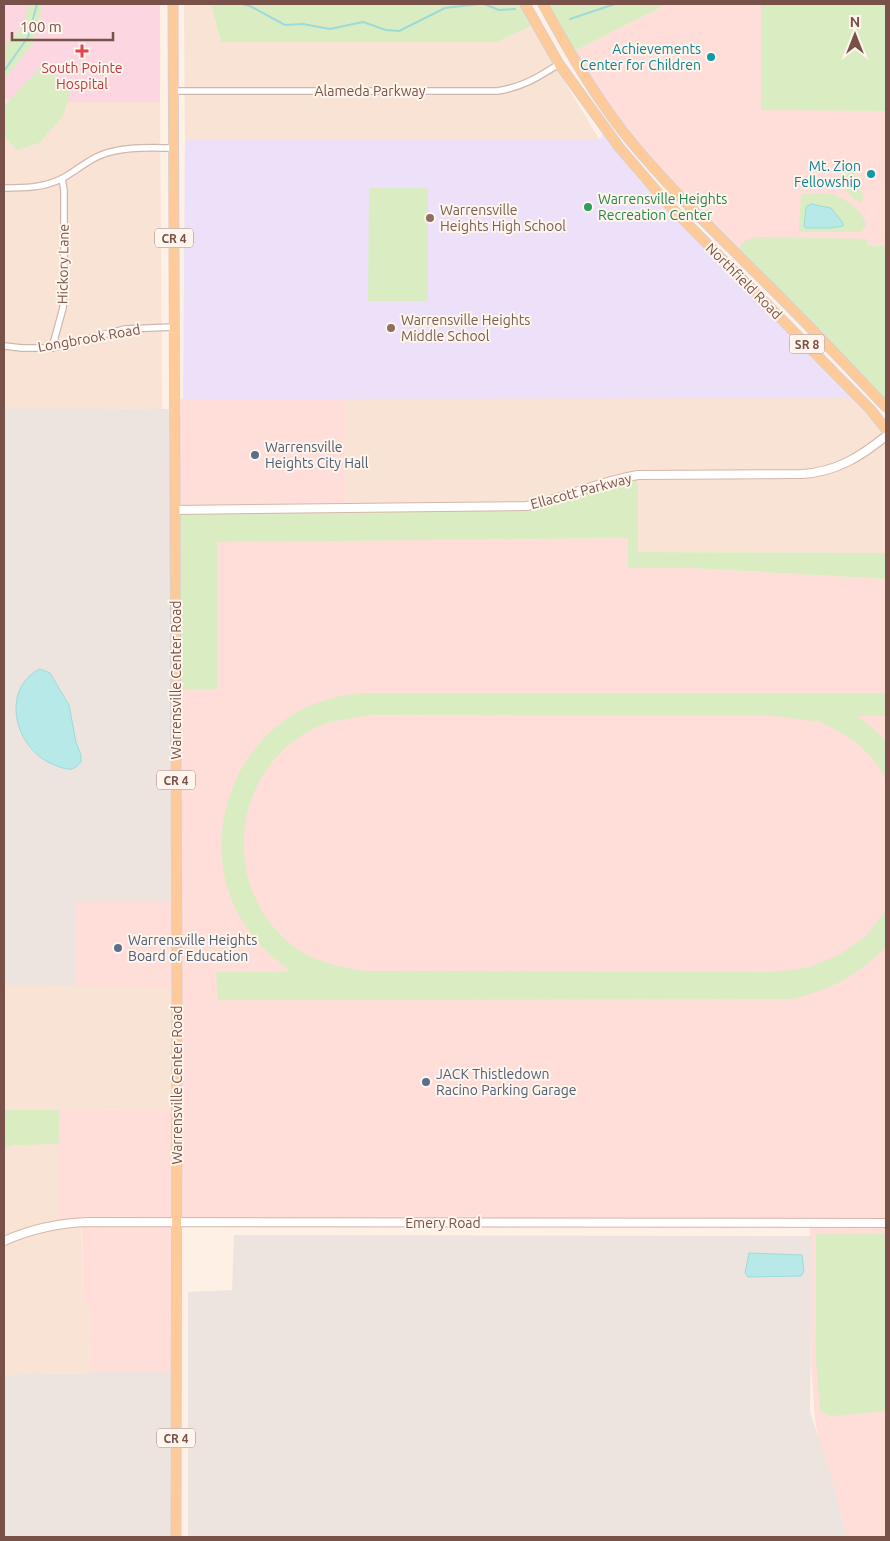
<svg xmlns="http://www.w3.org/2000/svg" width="890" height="1541" viewBox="0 0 890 1541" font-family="Ubuntu,sans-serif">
	<rect width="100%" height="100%" fill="#fef0e5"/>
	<g fill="#f8e3d5">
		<polygon points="184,4 211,4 221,42 497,42 531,26 599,139 185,139"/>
		<polygon points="4,99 35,102 160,102 162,409 4,407"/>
		<polygon points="346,398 858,398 886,429 886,553 637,552 638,476 527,506 346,508"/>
		<polygon points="4,985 177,985 177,1109 59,1110 81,1213 83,1301 92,1308 90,1374 30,1373 4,1376"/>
	</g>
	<g fill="#ffddd8">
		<polygon points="667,4 761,4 762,109 886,111 886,246 867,246 867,239 735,252 633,144 571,53"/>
		<polygon points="346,398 346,508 175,510 175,399"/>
		<polygon points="628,538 629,568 692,568 886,579 886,1537 839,1537 825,1479 815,1419 811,1365 810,1223 177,1223 176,1371 90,1371 92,1308 83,1301 82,1223 58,1224 59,1110 177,1109 177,987 75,986 75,902 177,902 175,542"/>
	</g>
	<g fill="#ede4df">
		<polygon points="4,407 174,409 177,902 75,902 75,986 4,985"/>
		<polygon points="234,1235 812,1236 810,1412 830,1473 847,1537 188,1537 188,1292 232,1290"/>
		<polygon points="90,1371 176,1371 176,1537 4,1537 4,1376 30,1373 89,1374"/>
	</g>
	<polygon fill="#ede1fa" points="602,133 640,181 711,255 852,398 183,399 185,139 599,139 602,137"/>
	<polygon fill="#fcd7e1" points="4,4 160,4 160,102 35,102 4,99"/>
	<g fill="#daedc2">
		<polygon points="28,4 43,4 34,42 4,80 4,47 23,26"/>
		<polygon points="211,4 526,4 536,23 531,26 497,42 221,42"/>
		<polygon points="543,4 667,4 571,53"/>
		<polygon points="761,4 886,4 886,111 761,110"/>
		<polygon points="41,66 71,89 63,116 39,143 17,150 4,136 4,106"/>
		<path d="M855,170L858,186L864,197L860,203C848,194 841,189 841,173L845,171Z"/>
		<polygon points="369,188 428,188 428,301 368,301"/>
		<path d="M827,193C843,196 862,209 866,225L861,232H801L799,230L801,194Z"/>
		<polygon points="757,237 867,239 867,246 886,246 886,407 735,252 746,240"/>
		<polygon points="638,475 638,552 886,553 886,579 692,568 628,568 628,538 217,542 217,690 176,690 175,510 527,506"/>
		<path d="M363,693H886V716H857L875,730L886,742V779L875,761L857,743L838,731L821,722L775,716L373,715C352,718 330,720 311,730C237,769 221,871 278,932C302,959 332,966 366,971L775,972L810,967L841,954L867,935L886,910V947C855,977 833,989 791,999L218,1000L216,972H290C286,966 277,961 270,955C257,942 245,927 236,910C201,838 231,747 301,710C321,700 342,695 363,693Z"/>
		<polygon points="4,1110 59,1110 59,1144 14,1145 4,1148"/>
		<polygon points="816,1234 886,1234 886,1411 830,1416 820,1411 816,1359"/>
	</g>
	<g fill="#b7e9e8" stroke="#9ddbdb">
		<polygon points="811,204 831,208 843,223 843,226 831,228 806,228 804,226 806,207"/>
		<path d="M40,669L50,673L69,705L76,742L81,755V762C77,766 74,770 68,769C65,769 60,767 57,766C13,751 0,688 40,669Z"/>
		<polygon points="749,1253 802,1255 804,1271 801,1276 748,1277 745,1273"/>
	</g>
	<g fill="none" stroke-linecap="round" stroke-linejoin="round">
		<g stroke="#9ddbdb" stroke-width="2">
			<polyline points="242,4 250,6 285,25 303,24 330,29 363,22 386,30 399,31 445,8 479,4"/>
			<polyline points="484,4 499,10 515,9"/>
			<polyline points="570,19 615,4"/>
			<polyline points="4,71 28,37 37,4"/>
		</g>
		<g stroke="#d2b8ac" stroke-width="8">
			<g id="street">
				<path d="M174,91H497C523,87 537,78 559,64"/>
				<path d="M4,188C23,188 43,188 61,179C75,172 86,161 101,155C124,146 149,148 174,148"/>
				<polyline points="4,346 22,348 52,348 125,329 174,327"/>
				<polyline points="52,348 63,308 64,292 64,190 62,179"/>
			</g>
		</g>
		<g stroke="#d6b6aa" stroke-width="10">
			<g id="secondary">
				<path d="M175,510L527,506C565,498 600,481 638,475L802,474C836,472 860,457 886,436"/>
				<path d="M4,1241C31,1229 58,1223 88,1222L886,1223"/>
			</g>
		</g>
		<g stroke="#d9cfcc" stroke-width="11">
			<g id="primary">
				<polyline points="173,4 177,996 176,1537"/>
				<polyline points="525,4 559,64 619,147 665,201 870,409 886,429"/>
				<path d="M543,4C569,52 598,102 633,144C673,192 718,235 762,279C805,321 845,364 886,407"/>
			</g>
		</g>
		<use href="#street" stroke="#fff" stroke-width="5.5"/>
		<use href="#secondary" stroke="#fff" stroke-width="8"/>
		<use href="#primary" stroke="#ffca9a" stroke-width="9"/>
	</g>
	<path fill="#e0444e" stroke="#fff5ec" stroke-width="2" d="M79.5 43.5h5v5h5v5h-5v5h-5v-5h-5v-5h5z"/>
	<g fill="#0f9aa8" stroke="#fff5ec" stroke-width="2">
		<circle cx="711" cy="57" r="5"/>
		<circle cx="871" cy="174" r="5"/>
	</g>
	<circle fill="#2e9e5b" stroke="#fff5ec" stroke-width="2" cx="588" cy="207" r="5"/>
	<g fill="#8d6e63" stroke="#fff5ec" stroke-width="2">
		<circle cx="430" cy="218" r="5"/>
		<circle cx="391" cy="328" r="5"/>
	</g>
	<g fill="#5c6f8a" stroke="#fff5ec" stroke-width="2">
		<circle cx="255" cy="455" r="5"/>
		<circle cx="118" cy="948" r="5"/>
		<circle cx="426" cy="1082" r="5"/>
	</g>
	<g text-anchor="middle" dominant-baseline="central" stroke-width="4" stroke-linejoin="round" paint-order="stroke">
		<g fill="#fff5ec" stroke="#a08379" stroke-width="1">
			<rect x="155" y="228.5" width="38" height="19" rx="4"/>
			<rect x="789.5" y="334.5" width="35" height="19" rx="4"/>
			<rect x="157" y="770.5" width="38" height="19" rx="4"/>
			<rect x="157" y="1428.5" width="38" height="19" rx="4"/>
		</g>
		<g font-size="12" font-weight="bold" fill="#785248">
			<text x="174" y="238">CR 4</text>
			<text x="807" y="344">SR 8</text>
			<text x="176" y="780">CR 4</text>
			<text x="176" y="1438">CR 4</text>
		</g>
		<g font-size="14" fill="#0d838f" stroke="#fff5ec" text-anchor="end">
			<text x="701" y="49">Achievements<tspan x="701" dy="16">Center for Children</tspan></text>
			<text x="861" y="166">Mt. Zion<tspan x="861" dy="16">Fellowship</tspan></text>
		</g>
		<g font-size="14" fill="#be3a42" stroke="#fff5ec">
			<text x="82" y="68">South Pointe<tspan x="82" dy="16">Hospital</tspan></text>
		</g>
		<g font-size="14" fill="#785248" stroke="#fff5ec">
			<text x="370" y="91">Alameda Parkway</text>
			<text transform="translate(63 264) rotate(-89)">Hickory Lane</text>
			<text transform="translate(744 281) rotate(45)">Northfield Road</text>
			<text transform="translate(89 338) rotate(-10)">Longbrook Road</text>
			<text transform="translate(581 491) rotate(-15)">Ellacott Parkway</text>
			<text transform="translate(176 680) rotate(-90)">Warrensville Center Road</text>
			<text transform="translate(177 1085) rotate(-90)">Warrensville Center Road</text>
			<text x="443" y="1223">Emery Road</text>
		</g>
		<g font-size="14" fill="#27864d" stroke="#fff5ec" text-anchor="start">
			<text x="598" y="199">Warrensville Heights<tspan x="598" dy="16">Recreation Center</tspan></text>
		</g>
		<g font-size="14" fill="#785e54" stroke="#fff5ec" text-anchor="start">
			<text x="440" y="210">Warrensville<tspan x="440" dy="16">Heights High School</tspan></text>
			<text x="401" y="320">Warrensville Heights<tspan x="401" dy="16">Middle School</tspan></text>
		</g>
		<g font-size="14" fill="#4e5e75" stroke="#fff5ec" text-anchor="start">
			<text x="265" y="447">Warrensville<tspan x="265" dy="16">Heights City Hall</tspan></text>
			<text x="128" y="940">Warrensville Heights<tspan x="128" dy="16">Board of Education</tspan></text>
			<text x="436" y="1074">JACK Thistledown<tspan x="436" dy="16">Racino Parking Garage</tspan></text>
		</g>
	</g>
	<rect width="890" height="1541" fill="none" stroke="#785248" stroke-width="10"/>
	<g transform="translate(855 35)" stroke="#fff5ec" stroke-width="4" paint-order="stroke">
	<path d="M0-4L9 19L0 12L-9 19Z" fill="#785248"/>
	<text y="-8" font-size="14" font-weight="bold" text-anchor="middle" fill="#785248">N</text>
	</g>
	<path d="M12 32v8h101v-8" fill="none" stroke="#785248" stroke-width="2.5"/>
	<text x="20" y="32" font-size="15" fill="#785248" stroke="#fff5ec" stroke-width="4" paint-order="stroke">100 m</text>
</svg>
